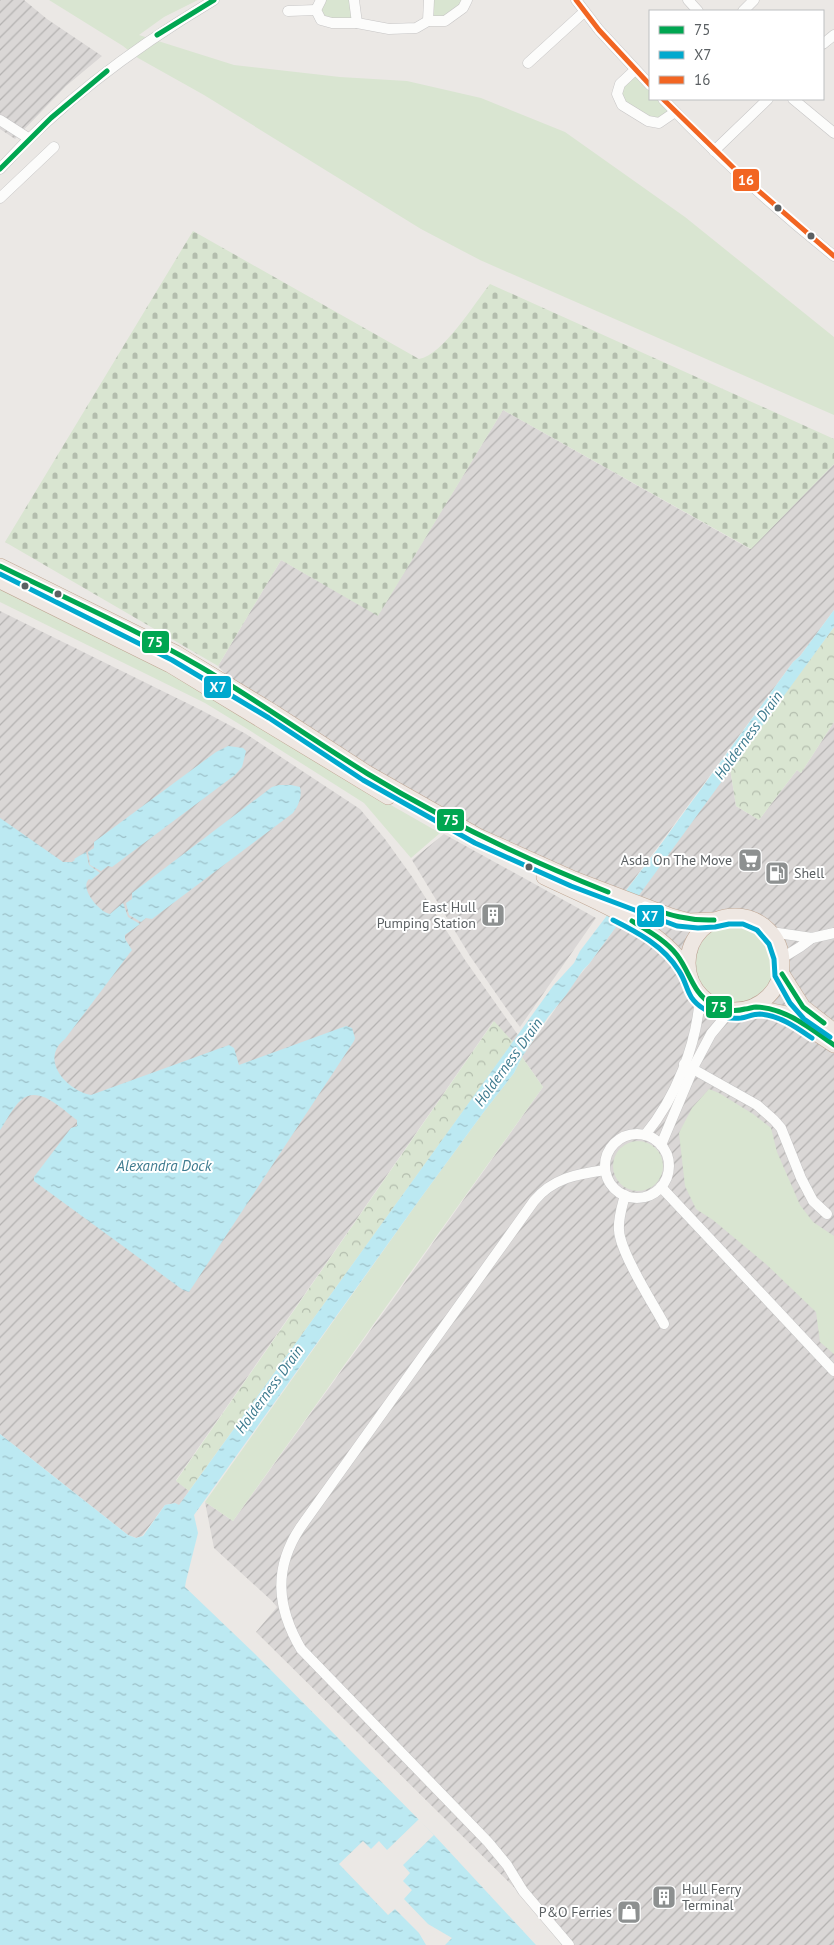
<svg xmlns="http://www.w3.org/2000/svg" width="834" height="1945" viewBox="0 0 834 1945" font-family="'PT Sans',sans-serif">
	<defs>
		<pattern id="industrial-furrows" width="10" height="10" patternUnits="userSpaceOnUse" patternTransform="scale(1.25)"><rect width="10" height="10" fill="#dad7d6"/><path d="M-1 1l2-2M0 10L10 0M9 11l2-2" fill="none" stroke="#b4b2b1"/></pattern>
		<pattern id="forest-crowns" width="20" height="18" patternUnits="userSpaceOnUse" patternTransform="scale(1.25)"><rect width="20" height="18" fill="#d9e5d1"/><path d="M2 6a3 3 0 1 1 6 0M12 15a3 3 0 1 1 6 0" fill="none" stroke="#b3bdad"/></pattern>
		<pattern id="cemetery-stones" width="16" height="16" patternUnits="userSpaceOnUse" patternTransform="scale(1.25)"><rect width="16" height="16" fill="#d9e5d1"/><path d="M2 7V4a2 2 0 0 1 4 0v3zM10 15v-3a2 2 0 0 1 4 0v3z" fill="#b3bdad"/></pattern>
		<pattern id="water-ripples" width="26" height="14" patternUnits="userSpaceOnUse" patternTransform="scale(1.25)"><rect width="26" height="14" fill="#bce9f2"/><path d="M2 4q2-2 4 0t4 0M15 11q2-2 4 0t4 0" fill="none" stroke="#9cc0c8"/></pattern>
	</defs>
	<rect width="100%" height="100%" fill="#ebe8e5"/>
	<g fill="url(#industrial-furrows)" fill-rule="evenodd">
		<polygon points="0,0 24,0 47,19 102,56 66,86 15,139 0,129"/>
		<polygon points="503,410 750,549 834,464 834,610 800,656 793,662 616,904 261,712 218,666 281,560 378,615"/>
		<polygon points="0,611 201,710 246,734 360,809 385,839 413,878 465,960 518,1035 513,1042 493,1022 176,1480 189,1491 179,1506 175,1503 165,1505 142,1536 136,1538 128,1535 0,1434"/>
		<path d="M834,722V1945H564L526,1899L256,1632L277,1607L272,1601L214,1548L205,1502L233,1521L401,1288L543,1087L522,1057L574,982L589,964L730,768L736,806L759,820L797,770L801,773ZM763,936L771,947L774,957L746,1000L736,1001L723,999Z"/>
		<polygon points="444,834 596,918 520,1027 506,1008 470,956 412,860"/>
	</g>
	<g fill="#d9e5d1">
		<polygon points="49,0 198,0 164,17 139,35 234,65 340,77 407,81 481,98 565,132 685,217 834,337 834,415 480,260 421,229 204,95 138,58 123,46"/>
		<polygon points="321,0 354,0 357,23 321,20"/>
		<polygon points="429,0 467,0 445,21 428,21"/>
		<polygon points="635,70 650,85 650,99 663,99 675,112 659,123 622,105 620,84"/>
		<polygon points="0,584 168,667 361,788 440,833 411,858 364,803 249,730 205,703 0,602"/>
		<circle cx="735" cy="963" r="39"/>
		<polygon points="522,1057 543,1087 233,1521 205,1502 420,1199 483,1113 514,1073"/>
		<polygon points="709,1089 719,1093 753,1114 771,1128 777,1152 800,1205 813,1222 834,1236 834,1354 820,1342 816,1312 767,1265 713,1220 696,1209 685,1186 679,1133 692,1108"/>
		<circle cx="638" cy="1166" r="25"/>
	</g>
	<g fill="url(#forest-crowns)">
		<polygon points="834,627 834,722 801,773 797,770 759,820 736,806 730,768"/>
		<polygon points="494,1021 513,1042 189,1491 176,1481"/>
	</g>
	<path fill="url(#cemetery-stones)" d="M193,231L419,359C443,355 474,304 490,284L834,439V464L751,549L503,410L378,616L281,560L218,666L5,542Z"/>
	<g fill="url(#water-ripples)">
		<polygon points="834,610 834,627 589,964 583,970 566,995 548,1017 522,1057 514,1073 483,1113 420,1199 194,1515 198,1533 186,1581 185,1587 255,1654 434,1835 536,1945 0,1945 0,1434 128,1535 136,1538 143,1536 165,1505 175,1503 179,1505 553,986 574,963 580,951 656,851 793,662 800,656"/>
		<polygon points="228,746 243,748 246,751 242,767 235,775 112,867 108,866 101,871 90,865 88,852 94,848 94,842 216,752"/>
		<path d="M279,785H291L300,787C302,797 299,805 293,813L152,919L146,918L141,922L129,915L126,903L132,899V893L272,787Z"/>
		<path d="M0,818L63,862H72L75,860L74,859L86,852L89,865L100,873L91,880L89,879C79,888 99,912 110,914L123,903L128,917L140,924L125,935V939L132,950L65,1039C39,1059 66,1090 91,1095L229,1045L234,1048L239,1065L346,1026L352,1028L355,1038L354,1041L189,1292L183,1290L34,1181V1177L71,1128L77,1126V1120C63,1110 39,1084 21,1100C13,1107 6,1121 0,1130Z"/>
	</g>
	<polygon fill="#ebe8e5" points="419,1819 434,1835 403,1865 410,1873 403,1881 412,1890 404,1899 428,1924 452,1938 445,1945 426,1945 419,1933 395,1909 388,1915 339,1864 363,1841 371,1849 379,1841 387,1850"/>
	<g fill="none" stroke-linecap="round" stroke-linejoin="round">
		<g stroke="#c7c6c6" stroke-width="11">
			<g id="minor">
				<polyline points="321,0 316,10 321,20 332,23 357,23"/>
				<polyline points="354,0 357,23 389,29 416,28 428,21 445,21 463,8 467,0"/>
				<polyline points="576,0 599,30 650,85"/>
				<polyline points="688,0 698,11"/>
				<polyline points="288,11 316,10"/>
				<polyline points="743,11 754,0"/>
				<polyline points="428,21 429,0"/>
				<polyline points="823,44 834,35"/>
				<polyline points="528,63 584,12"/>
				<polyline points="635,70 620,84 617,94 622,105 648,121 659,123 675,112"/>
				<path d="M663,99C716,155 774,208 834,256"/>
				<polyline points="793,99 834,133"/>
				<polyline points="0,120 28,138"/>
				<polyline points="714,151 768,99"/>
				<path d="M0,169C61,101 135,47 214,0"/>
				<polyline points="0,198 54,147"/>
				<polyline points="771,932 812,938 834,933"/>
				<polyline points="782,958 800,947 812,938"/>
				<polyline points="684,1064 757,1105 774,1120 781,1128 801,1178 813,1201 827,1214"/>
				<circle cx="637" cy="1166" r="32"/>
				<path d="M645,1135C676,1098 697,1044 700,996"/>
				<polyline points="661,1145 695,1064 711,1034 730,1011"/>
				<polyline points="661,1187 834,1371"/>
				<path d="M625,1195C622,1207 618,1218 619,1230C620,1252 652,1302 664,1324"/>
				<path d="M569,1945L523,1891L507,1865L488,1842L301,1649C277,1608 273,1569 300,1528L534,1201C553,1178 577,1174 605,1170"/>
			</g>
		</g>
		<g stroke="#c0a895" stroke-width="16">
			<g id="highway">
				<polyline points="0,566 176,653 273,712 367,773 478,836 574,879 671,916 689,921 714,920"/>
				<polyline points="0,581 170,665 388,797"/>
				<path d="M544,877C594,901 653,922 687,968"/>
				<circle cx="735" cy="963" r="47"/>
				<polyline points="782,974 803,1007 834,1031"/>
				<polyline points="753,1007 787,1014 834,1045"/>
			</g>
		</g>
		<use href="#minor" stroke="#fcfcfb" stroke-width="10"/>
		<use href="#highway" stroke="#eee7e2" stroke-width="15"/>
		<g stroke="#fff" stroke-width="9">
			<g id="bus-1">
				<polyline points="157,35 214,0"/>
				<polyline points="0,169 51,118 107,71"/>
				<path d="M0,566C67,599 135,629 199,666C257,700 311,739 368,774C444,820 525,859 608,892"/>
				<path d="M645,906C668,915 689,921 714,920"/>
				<path d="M632,921C648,931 665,940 677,955C690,972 693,994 712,1004C722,1010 734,1012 745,1009C749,1009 752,1007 756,1007C786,1008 811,1029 834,1045"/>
				<polyline points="782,974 803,1007 824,1023"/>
			</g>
		</g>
		<g stroke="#fff" stroke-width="9">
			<g id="bus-2">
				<polyline points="0,574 172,660 269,718 363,780 475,843 571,886 677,926 698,928 715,927 729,924 743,924 757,930 769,944 774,959 775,976 790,1003 804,1019 830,1037"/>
				<path d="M613,920C637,932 664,946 679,971C689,986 685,997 704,1009C715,1016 728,1019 741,1018C747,1017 753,1014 760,1014C779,1015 796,1027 812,1038"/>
			</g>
		</g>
		<g stroke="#fff" stroke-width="9">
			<g id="bus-3">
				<polyline points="576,0 599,30 650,85"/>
				<polyline points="663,99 746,180 834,256"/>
			</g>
		</g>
		<use href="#bus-1" stroke="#00a651" stroke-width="5"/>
		<use href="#bus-2" stroke="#00a9ce" stroke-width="5"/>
		<use href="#bus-3" stroke="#f26522" stroke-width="5"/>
	</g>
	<defs>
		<g id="supermarket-square" transform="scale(1.25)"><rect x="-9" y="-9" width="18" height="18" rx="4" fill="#8d9090" stroke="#fff"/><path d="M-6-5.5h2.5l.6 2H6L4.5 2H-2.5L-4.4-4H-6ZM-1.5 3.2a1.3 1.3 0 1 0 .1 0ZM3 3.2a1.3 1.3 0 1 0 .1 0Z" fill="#fff"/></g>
		<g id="fuel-square" transform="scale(1.25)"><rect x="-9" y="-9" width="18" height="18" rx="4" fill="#8d9090" stroke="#fff"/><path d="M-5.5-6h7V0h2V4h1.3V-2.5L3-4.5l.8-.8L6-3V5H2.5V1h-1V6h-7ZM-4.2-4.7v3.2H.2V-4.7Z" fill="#fff"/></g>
		<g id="building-square" transform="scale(1.25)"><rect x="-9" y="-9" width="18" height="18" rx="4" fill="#8d9090" stroke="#fff"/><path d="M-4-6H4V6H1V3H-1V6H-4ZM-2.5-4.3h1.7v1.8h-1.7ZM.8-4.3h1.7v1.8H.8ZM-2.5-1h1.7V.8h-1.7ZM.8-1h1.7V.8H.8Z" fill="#fff"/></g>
		<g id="shop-square" transform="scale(1.25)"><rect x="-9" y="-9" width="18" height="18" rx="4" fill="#8d9090" stroke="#fff"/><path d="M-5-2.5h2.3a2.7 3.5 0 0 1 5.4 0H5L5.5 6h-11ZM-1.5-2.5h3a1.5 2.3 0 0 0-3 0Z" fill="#fff"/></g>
	</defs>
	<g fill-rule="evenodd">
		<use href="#supermarket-square" x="750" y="860"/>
		<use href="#fuel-square" x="777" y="873"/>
		<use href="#building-square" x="493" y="915"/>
		<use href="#building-square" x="664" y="1897"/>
		<use href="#shop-square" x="629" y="1912"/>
	</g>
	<g fill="#5b6063" stroke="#fff" stroke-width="2">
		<circle cx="778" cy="208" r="4.5"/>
		<circle cx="811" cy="236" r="4.5"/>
		<circle cx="25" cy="586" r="4.5"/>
		<circle cx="58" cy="594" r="4.5"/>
		<circle cx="529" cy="867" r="4.5"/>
	</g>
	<g text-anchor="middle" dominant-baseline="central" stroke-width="4" stroke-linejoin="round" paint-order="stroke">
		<g font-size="14" fill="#5b6063" stroke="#fff" text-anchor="end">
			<text x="732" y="860">Asda On The Move</text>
			<text x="794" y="873" text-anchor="start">Shell</text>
			<text x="476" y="907">East Hull<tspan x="476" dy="16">Pumping Station</tspan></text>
			<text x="682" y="1889" text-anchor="start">Hull Ferry<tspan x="682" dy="16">Terminal</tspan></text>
			<text x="612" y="1912">P&amp;O Ferries</text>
		</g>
		<g font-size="15" font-style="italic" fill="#3e7b8f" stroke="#fff">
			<text transform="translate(748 735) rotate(-54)">Holderness Drain</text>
			<text transform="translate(508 1062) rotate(-54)">Holderness Drain</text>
			<text x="164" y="1165">Alexandra Dock</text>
			<text transform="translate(269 1389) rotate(-54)">Holderness Drain</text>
		</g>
	</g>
	<g stroke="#fff" stroke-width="2">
		<rect x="732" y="168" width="28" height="24" rx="5" fill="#f26522"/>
		<rect x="141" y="630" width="29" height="24" rx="5" fill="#00a651"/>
		<rect x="203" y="675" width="29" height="24" rx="5" fill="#00a9ce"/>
		<rect x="436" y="808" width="29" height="24" rx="5" fill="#00a651"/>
		<rect x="636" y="904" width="29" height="24" rx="5" fill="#00a9ce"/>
		<rect x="705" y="995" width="28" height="24" rx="5" fill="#00a651"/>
	</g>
	<g font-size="14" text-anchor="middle" font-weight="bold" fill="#fff">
		<text x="746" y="185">16</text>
		<text x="155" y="647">75</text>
		<text x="218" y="692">X7</text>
		<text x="451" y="825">75</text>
		<text x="650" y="921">X7</text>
		<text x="719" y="1012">75</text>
	</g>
	<rect x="649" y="10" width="175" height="90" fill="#ffffff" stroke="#bdbfc1"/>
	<rect x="659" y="26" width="25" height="8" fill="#00a651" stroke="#bdbfc1"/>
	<text x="694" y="35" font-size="15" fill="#5b6063">75</text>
	<rect x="659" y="51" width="25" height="8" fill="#00a9ce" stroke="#bdbfc1"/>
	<text x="694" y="60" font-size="15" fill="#5b6063">X7</text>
	<rect x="659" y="76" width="25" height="8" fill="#f26522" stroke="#bdbfc1"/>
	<text x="694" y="85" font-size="15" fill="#5b6063">16</text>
</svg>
